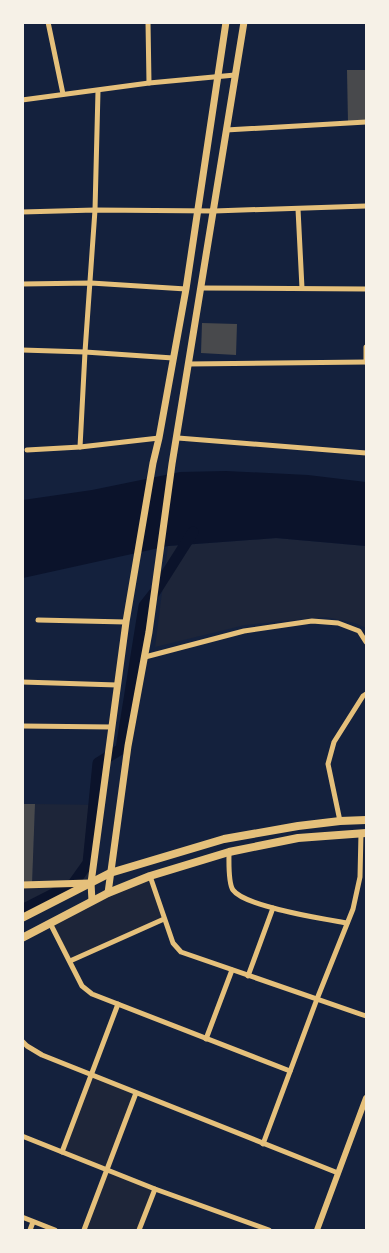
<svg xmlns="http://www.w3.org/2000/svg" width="389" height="1253" viewBox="0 0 389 1253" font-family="Jost,sans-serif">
	<rect width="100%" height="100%" fill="#14213d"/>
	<g fill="#1d2539">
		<polygon points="276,538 366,546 366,628 355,623 326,617 245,625 155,647 168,546"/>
		<polygon points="35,804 102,805 91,883 52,885 56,901 23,918 23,885 32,885"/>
		<polygon points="150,876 164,919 70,961 50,923"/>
		<polygon points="92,1075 136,1093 107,1170 155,1189 139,1230 84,1230 107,1170 62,1152"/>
	</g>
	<polygon fill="#0b132b" points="226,471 308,475 366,482 366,546 276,538 168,546 23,578 23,500 92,490 180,472"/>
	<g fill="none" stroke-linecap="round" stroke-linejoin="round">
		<polyline stroke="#0b132b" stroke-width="11" points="22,910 73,884 88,863 98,763 121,749 144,606 155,592 193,532"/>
	</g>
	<g fill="#48494c">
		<polygon points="347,70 366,70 366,121 348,123"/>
		<polygon points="202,323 237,324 236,355 201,353"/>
		<polygon points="22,804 35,804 32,885 22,885"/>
	</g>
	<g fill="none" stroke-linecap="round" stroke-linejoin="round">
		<g stroke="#e5c07b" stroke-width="5">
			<polyline points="48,22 63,94"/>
			<polyline points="148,22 149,83"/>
			<polyline points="22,100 149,83 235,75"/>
			<polyline points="226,130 366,122"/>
			<polyline points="298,209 302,288"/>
			<polyline points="22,212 95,210 214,211 366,206"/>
			<polyline points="22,284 91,283 186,289"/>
			<polyline points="201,288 366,289"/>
			<polyline points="22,350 85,352 173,358"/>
			<polyline points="366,362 366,347"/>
			<polyline points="188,364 366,362"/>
			<polyline points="178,438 366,453"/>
			<polyline points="80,447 85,352 95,210 98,91"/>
			<polyline points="27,450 80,447 159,438"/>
			<polyline points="38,620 126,622"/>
			<polyline points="145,657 244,631 312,621 338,623 359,631 366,642"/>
			<polyline points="22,682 117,685"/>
			<polyline points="22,726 112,727"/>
			<polyline points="340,821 328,764 334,742 363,696 366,694"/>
			<path d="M229,852C229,861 228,883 233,890C245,907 325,919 347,923"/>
			<polyline points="150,876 173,943 181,952 366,1016"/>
			<polyline points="50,923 82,986 92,994 290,1071"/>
			<polyline points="70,961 164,919"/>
			<polyline points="248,976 273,908"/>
			<polyline points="206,1039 232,970"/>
			<polyline points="22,1041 27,1046 42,1055 338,1173"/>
			<polyline points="22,1136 155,1189 269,1230"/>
			<polyline points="263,1144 317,999 353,909 360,877 361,833"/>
			<polyline points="62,1152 118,1004"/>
			<polyline points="22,1217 55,1230"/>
			<polyline points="30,1230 33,1222"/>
			<polyline points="84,1230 136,1093"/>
			<polyline points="139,1230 155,1189"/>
		</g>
		<polyline stroke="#e5c07b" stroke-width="6" points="317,1230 366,1098"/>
		<g stroke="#e5c07b" stroke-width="7">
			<polyline points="22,885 90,883"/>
			<polyline points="108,893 128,746 149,632 172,464 244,22"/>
			<polyline points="92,901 91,883 126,622 153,463 159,438 186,289 226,22"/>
		</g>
		<g stroke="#e5c07b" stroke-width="8">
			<polyline points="22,918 110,873 224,839 298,826 340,821 366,820"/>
			<polyline points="22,938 108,893 150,876 229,852 298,838 366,833"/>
		</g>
	</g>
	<rect width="389" height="1253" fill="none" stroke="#f6f1e7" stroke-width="48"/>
</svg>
